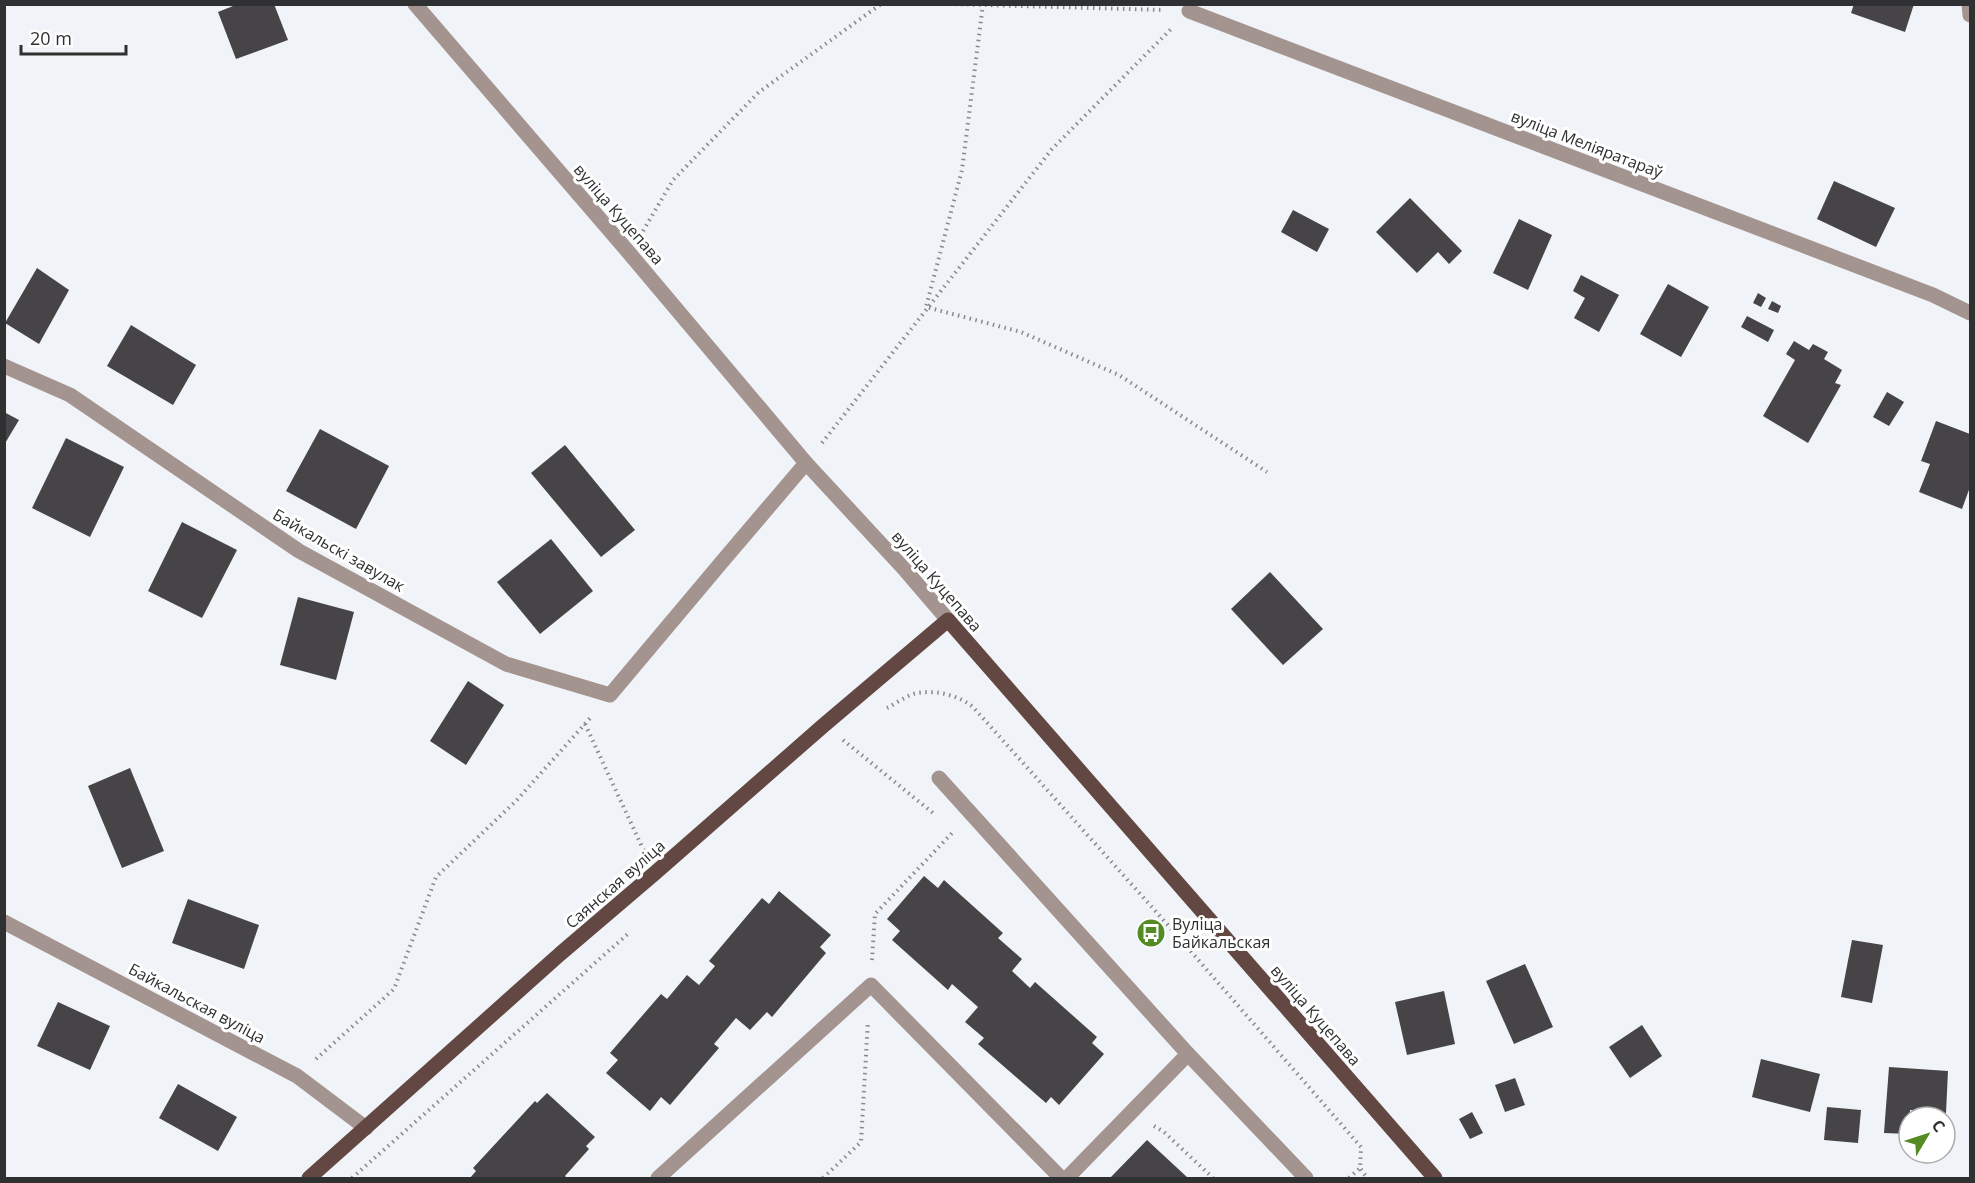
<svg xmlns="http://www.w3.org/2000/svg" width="1975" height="1183" viewBox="0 0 1975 1183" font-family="'Open Sans',sans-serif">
	<rect width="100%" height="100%" fill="#f0f3f7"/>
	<g fill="#464447">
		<polygon points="238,4 274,4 288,40 236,59 218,12"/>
		<polygon points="1854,4 1914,4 1905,32 1851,13"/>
		<polygon points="1834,181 1895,208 1876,247 1817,219"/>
		<polygon points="1410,198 1462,251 1449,264 1438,252 1417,273 1376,232"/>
		<polygon points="1293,210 1329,229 1317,252 1281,232"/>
		<polygon points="1519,219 1552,235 1528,290 1493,273"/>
		<polygon points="37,268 69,290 39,344 5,323"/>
		<polygon points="1581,275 1619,295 1599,332 1574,318 1585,298 1573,291"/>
		<polygon points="1668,284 1709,307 1681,357 1640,334"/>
		<polygon points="1758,293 1766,298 1761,307 1753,303"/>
		<polygon points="1772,301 1781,306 1778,313 1768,309"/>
		<polygon points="1747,316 1774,330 1768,342 1741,327"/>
		<polygon points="131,325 196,365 173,405 107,366"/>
		<polygon points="1794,341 1809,350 1813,344 1828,352 1824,359 1842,370 1835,383 1841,385 1808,443 1763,416 1795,360 1786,354"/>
		<polygon points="1887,392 1904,402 1889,426 1873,417"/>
		<polygon points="4,412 19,420 4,445"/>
		<polygon points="1936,421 1970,434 1970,487 1962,509 1919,492 1930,464 1921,461"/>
		<polygon points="320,429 389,466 356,529 286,491"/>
		<polygon points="66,438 124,467 90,537 32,508"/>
		<polygon points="565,445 635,530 601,557 531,473"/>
		<polygon points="182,522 237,550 202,618 148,591"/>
		<polygon points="551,539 593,591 540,634 497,582"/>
		<polygon points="1270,572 1323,629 1283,665 1231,609"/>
		<polygon points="298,597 354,612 336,680 280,665"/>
		<polygon points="468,681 504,705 466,765 430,741"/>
		<polygon points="130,768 164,851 122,868 88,786"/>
		<polygon points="924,876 938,888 944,880 1003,933 998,938 1022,959 1012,971 1030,988 1035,982 1097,1037 1092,1043 1104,1054 1059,1105 1051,1097 1046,1103 978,1044 984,1038 965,1022 978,1007 952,984 948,990 892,940 900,931 887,919"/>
		<polygon points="779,891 831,935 820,947 826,953 772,1017 767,1012 750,1030 736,1018 714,1044 719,1048 670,1105 661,1097 650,1111 606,1073 618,1060 610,1053 661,994 667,999 687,975 699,985 715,966 709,961 762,898 769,904"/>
		<polygon points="188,899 259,925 244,969 172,943"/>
		<polygon points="1852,940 1883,945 1872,1003 1841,997"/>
		<polygon points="1525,964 1553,1027 1514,1044 1486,981"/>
		<polygon points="1444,991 1455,1044 1407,1055 1395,1002"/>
		<polygon points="58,1002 110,1026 90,1070 37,1046"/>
		<polygon points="1642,1025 1662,1056 1630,1078 1609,1047"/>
		<polygon points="1761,1059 1820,1074 1810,1112 1752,1097"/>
		<polygon points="1889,1067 1948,1071 1946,1113 1910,1110 1909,1134 1884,1133"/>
		<polygon points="1515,1078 1525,1105 1505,1112 1495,1085"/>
		<polygon points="178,1084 237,1117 218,1151 159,1118"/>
		<polygon points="547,1093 595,1137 586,1146 589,1149 565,1176 567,1178 470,1178 476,1171 473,1168 535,1101 537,1103"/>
		<polygon points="1827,1107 1861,1110 1858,1143 1824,1140"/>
		<polygon points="1472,1112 1483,1133 1470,1139 1459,1119"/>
		<polygon points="1147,1140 1188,1178 1110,1178"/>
	</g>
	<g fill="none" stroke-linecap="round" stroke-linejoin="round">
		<g stroke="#87898c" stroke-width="4" stroke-dasharray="1.5 4.5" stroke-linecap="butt">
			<polyline points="949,4 1164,10"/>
			<polyline points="983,4 962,170 926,307 1021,332 1119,375 1267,472"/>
			<polyline points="643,231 673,180 759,92 881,4"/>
			<polyline points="822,443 1052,149 1172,28"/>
			<path d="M887,708C895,704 904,697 913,694C932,689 957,694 973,707L1167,924L1361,1147L1360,1168L1367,1178"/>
			<polyline points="585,724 644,851"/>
			<polyline points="843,740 933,813"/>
			<polyline points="872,960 875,914 954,831"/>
			<polyline points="316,1059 394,989 436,877 516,801 592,716"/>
			<polyline points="1154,1126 1164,1132 1213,1178"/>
			<polyline points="352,1178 630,932"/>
			<polyline points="823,1178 861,1142 868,1021"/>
			<polyline points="1349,1178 1360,1168"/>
		</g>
		<g stroke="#a49490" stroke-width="15">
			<polyline points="415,4 630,254 806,463 906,571 948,620"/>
			<polyline points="1969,4 1970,15"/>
			<polyline points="1189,11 1933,295 1970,313"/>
			<polyline points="4,366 70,395 299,551 506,664 610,695 726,557 806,463"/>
			<polyline points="939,778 1188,1054 1306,1178"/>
			<polyline points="4,922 297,1076 366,1128"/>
			<polyline points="658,1178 871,985 1061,1178"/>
			<polyline points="1067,1178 1188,1054"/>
		</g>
		<polyline stroke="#624742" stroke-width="15" points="309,1178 560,954 655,873 824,725 948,620 1435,1178"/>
	</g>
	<defs>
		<g id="bus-disc" transform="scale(1.5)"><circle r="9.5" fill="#548b25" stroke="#fff"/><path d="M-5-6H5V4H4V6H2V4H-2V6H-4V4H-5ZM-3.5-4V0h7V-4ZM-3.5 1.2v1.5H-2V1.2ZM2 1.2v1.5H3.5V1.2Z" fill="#fff"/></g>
	</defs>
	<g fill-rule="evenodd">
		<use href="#bus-disc" x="1151" y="933"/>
	</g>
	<g text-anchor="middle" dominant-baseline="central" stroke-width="6" stroke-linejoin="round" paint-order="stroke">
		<g font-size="16" fill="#2e3031" stroke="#fff">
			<text transform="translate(1587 144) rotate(21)">вуліца Меліяратараў</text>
			<text transform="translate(619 214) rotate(49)">вуліца Куцепава</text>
			<text transform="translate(339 550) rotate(30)">Байкальскі завулак</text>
			<text transform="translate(937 581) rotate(49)">вуліца Куцепава</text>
			<text transform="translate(615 884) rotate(-41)">Саянская вуліца</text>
			<text transform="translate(197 1003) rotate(28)">Байкальская вуліца</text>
			<text transform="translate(1316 1015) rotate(49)">вуліца Куцепава</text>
		</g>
		<g font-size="16" fill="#2e3031" stroke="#fff" text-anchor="start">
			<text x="1172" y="924">Вуліца<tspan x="1172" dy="18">Байкальская</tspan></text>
		</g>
	</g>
	<rect width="1975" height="1183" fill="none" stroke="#2e3031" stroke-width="12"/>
	<g transform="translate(1927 1135) rotate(51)"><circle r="28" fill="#ffffff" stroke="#abacad" stroke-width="1.5"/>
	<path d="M0-4.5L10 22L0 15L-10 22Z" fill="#548b25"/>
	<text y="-9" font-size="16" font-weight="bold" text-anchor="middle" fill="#2e3031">С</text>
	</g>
	<path d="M21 45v9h105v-9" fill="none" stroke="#2e3031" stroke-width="3"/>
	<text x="30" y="45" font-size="18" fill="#2e3031" stroke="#ffffff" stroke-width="4.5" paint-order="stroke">20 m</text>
</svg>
